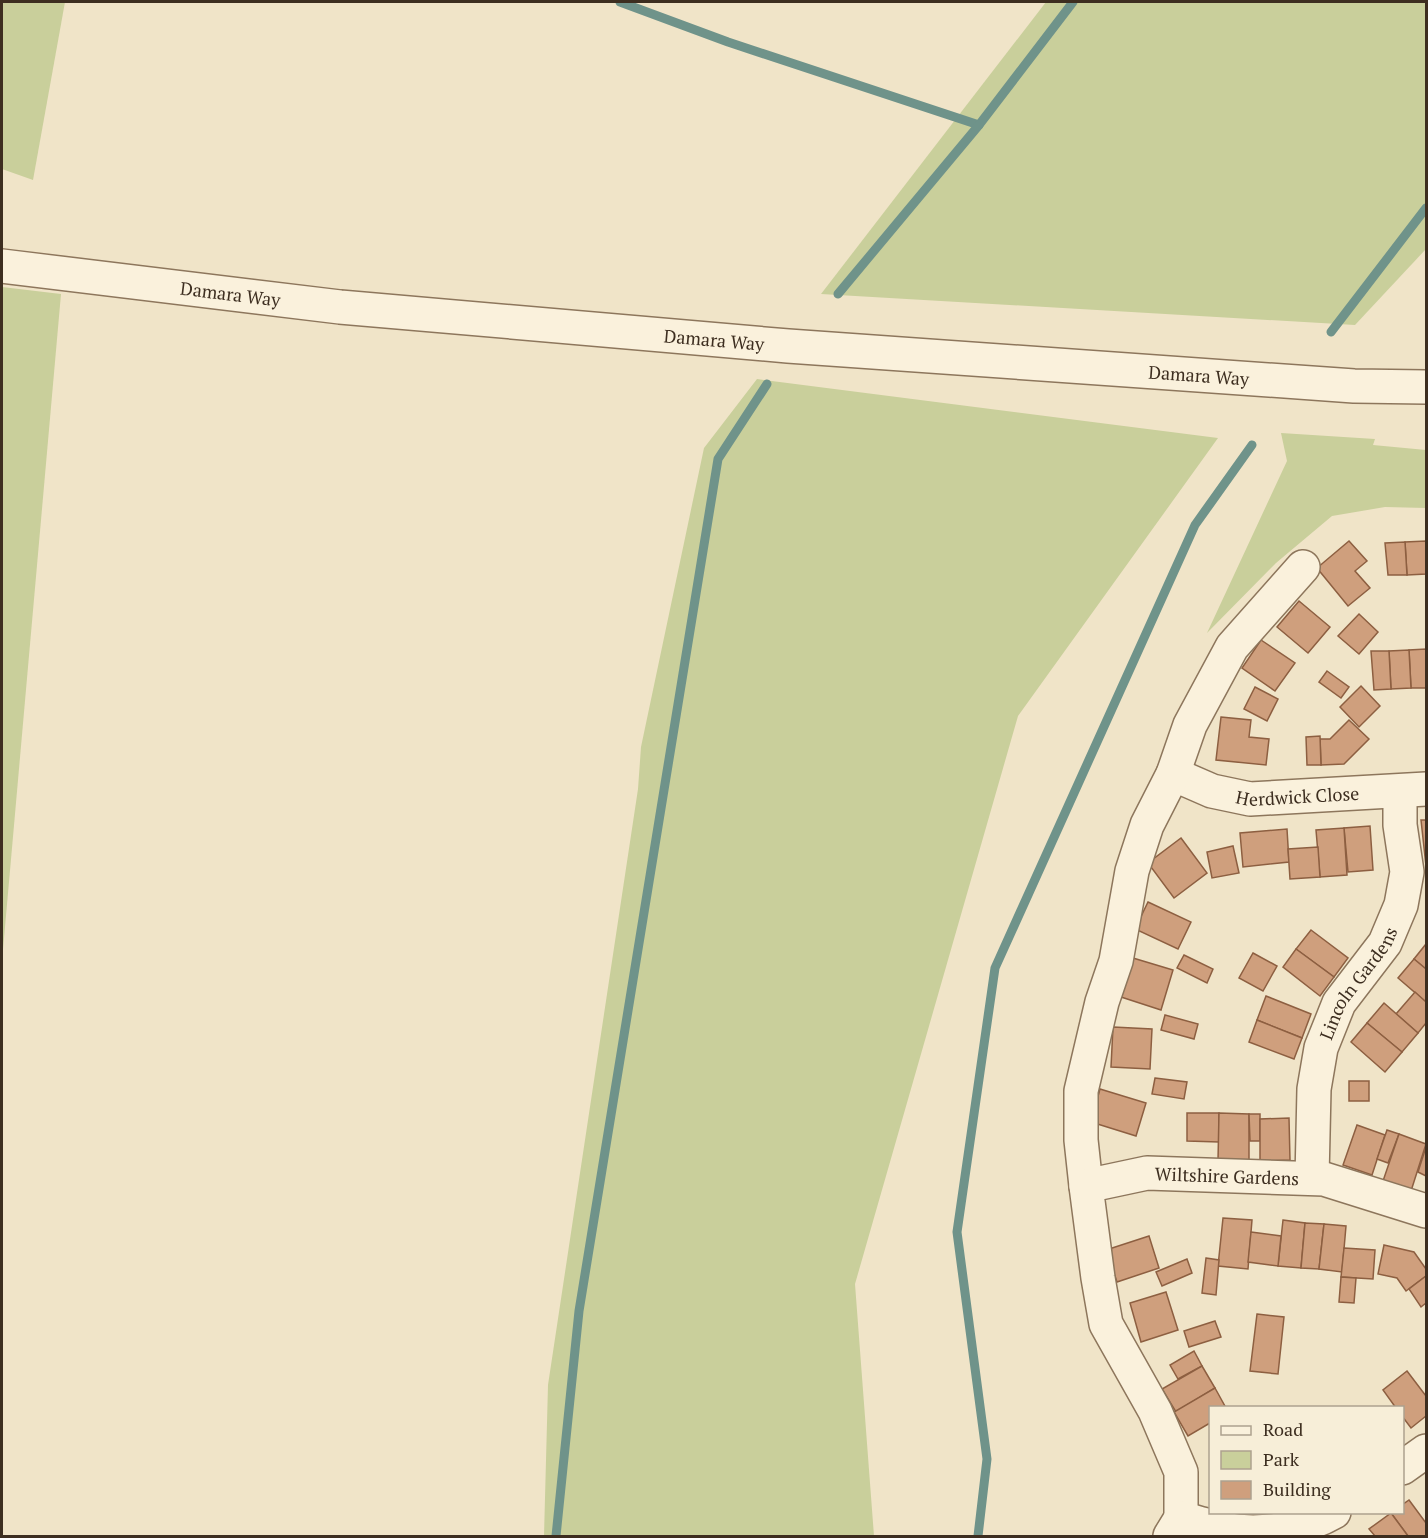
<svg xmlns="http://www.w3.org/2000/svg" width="1428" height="1538" viewBox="0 0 1428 1538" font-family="'PT Serif',serif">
	<rect width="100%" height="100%" fill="#f0e4c8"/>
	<g fill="#c9cf9b">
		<polygon points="2,2 65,2 33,180 2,169"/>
		<polygon points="1046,2 1426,2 1426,249 1355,325 821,294"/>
		<polygon points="2,287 61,294 2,961"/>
		<polygon points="757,379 1218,438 1018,716 855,1284 874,1536 544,1536 548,1385 638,789 641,747 704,448"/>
		<polygon points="1281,433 1375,439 1373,445 1426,450 1426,508 1385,507 1332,516 1276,563 1207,633 1287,461"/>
	</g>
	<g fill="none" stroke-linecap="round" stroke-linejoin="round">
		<g stroke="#6f938a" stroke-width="9">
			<polyline points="620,2 728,42 979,125"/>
			<polyline points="838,294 979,125 1073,2"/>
			<polyline points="1331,332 1426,208"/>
			<polyline points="556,1536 579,1311 718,459 767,384"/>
			<polyline points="978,1536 987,1459 957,1232 995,968 1195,525 1252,445"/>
		</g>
	</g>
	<g fill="#cf9f7d" stroke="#8d5f41" stroke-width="1.5">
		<polygon points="1349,541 1367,561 1355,571 1370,588 1348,606 1317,568"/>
		<polygon points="1426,541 1426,574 1407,575 1405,542"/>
		<polygon points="1405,542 1407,575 1388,575 1385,543"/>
		<polygon points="1299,601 1330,627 1308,653 1277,627"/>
		<polygon points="1359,614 1378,632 1359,654 1338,636"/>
		<polygon points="1261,640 1295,663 1275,691 1242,668"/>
		<polygon points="1426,649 1426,688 1411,688 1409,650"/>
		<polygon points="1409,650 1411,688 1391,689 1389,651"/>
		<polygon points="1371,651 1389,651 1391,689 1374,690"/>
		<polygon points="1327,671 1349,687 1341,698 1319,682"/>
		<polygon points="1361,686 1380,706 1359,727 1340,707"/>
		<polygon points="1255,687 1278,699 1267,721 1244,709"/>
		<polygon points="1221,717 1251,720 1249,737 1269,739 1266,765 1216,760"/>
		<polygon points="1349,720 1369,739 1344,764 1321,765 1320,739 1330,739"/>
		<polygon points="1320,736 1321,765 1307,765 1306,737"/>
		<polygon points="1421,820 1426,820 1426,866"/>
		<polygon points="1370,826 1373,870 1348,872 1344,828"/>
		<polygon points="1344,828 1347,875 1320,877 1316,830"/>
		<polygon points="1287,829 1289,862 1243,867 1240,833"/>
		<polygon points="1181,838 1207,873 1174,898 1148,863"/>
		<polygon points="1233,846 1239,873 1212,878 1207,852"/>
		<polygon points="1318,847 1320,877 1290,879 1288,849"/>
		<polygon points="1148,902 1191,922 1178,949 1135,929"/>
		<polygon points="1311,930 1348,958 1334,977 1296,949"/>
		<polygon points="1426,944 1426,969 1414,959"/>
		<polygon points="1296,949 1334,977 1320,996 1283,967"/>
		<polygon points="1253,953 1277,966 1263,991 1239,978"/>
		<polygon points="1184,955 1213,969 1207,983 1177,968"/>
		<polygon points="1133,958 1173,970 1161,1010 1121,997"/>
		<polygon points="1414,959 1426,969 1426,1002 1398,978"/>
		<polygon points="1415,992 1426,1002 1426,1023 1418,1033 1396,1014"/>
		<polygon points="1266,996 1311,1014 1302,1038 1257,1020"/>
		<polygon points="1384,1003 1418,1033 1402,1052 1367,1023"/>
		<polygon points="1165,1015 1198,1024 1194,1039 1161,1030"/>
		<polygon points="1257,1020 1302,1038 1294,1059 1249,1042"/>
		<polygon points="1367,1023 1402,1052 1385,1072 1351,1042"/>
		<polygon points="1113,1027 1152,1029 1150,1069 1111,1067"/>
		<polygon points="1155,1078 1187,1082 1184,1099 1152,1094"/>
		<rect x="1349" y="1081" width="20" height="20"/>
		<polygon points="1100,1089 1146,1103 1136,1136 1091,1122"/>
		<polygon points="1187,1113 1219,1113 1219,1142 1187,1141"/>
		<polygon points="1219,1113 1249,1114 1249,1161 1218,1161"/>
		<polygon points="1249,1114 1260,1114 1260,1141 1250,1141"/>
		<polygon points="1289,1118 1290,1160 1260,1161 1260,1119"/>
		<polygon points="1357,1125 1385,1135 1372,1175 1343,1165"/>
		<polygon points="1387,1130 1399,1134 1388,1163 1377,1159"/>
		<polygon points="1399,1134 1426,1144 1411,1191 1383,1181"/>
		<polygon points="1426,1147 1426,1176 1418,1172"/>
		<polygon points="1223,1218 1252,1220 1248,1269 1218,1266"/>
		<polygon points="1283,1220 1305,1223 1301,1268 1278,1266"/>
		<polygon points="1305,1223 1324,1224 1319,1269 1301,1268"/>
		<polygon points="1324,1224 1346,1226 1342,1272 1319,1269"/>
		<polygon points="1251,1232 1281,1236 1278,1266 1248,1262"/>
		<polygon points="1149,1236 1159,1268 1117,1282 1106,1250"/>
		<polygon points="1384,1245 1414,1252 1426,1269 1426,1276 1406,1291 1397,1278 1378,1274"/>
		<polygon points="1344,1248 1375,1250 1373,1279 1341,1277"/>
		<polygon points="1206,1258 1219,1260 1216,1295 1202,1293"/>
		<polygon points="1187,1259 1192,1273 1162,1286 1156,1272"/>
		<polygon points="1426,1276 1426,1303 1421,1307 1409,1289"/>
		<polygon points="1341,1277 1356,1278 1354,1303 1339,1302"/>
		<polygon points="1166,1292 1178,1330 1141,1342 1130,1303"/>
		<polygon points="1257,1314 1284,1317 1278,1374 1250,1371"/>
		<polygon points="1215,1321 1221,1337 1189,1347 1184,1331"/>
		<polygon points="1194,1351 1202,1366 1178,1379 1170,1365"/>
		<polygon points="1202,1366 1215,1388 1176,1412 1162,1389"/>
		<polygon points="1407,1371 1426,1396 1426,1416 1411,1428 1402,1416 1402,1408 1396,1408 1383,1390"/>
		<polygon points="1215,1388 1226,1408 1210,1408 1210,1423 1188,1436 1174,1412"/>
		<polygon points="1409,1500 1426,1523 1426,1536 1408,1536 1391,1513 1402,1512 1402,1505"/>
		<polygon points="1391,1513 1408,1536 1375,1536 1369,1529"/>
	</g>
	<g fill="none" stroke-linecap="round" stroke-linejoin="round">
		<g stroke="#8d765c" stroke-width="36">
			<g id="minor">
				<path id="s1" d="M2,266L340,307L788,346L1354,386L1426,387"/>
				<path id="s2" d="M1173,774L1212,791L1250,799L1426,789"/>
				<path id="s3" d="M1312,1178L1314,1089L1321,1048L1339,1003L1385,943L1401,905L1407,872L1400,825V792"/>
				<polyline points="1086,1186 1081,1140 1081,1091 1102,1002 1116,961 1132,871 1147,825 1173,774 1190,725 1232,647 1303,567"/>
				<polyline points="1402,1468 1426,1451"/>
				<path id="s4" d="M1181,1518V1472L1155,1411L1106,1324L1098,1278L1086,1186L1147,1173L1324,1179L1426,1211"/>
				<path d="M1170,1536L1181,1518C1195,1522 1209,1526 1223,1529C1258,1536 1303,1530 1334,1512"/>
			</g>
		</g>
		<use href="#minor" stroke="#faf1dc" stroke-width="33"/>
	</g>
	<g text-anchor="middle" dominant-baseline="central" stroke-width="4.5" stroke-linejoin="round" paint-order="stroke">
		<g font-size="18" fill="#3d2e20" stroke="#f7eed8">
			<text stroke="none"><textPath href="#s1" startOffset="230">Damara Way</textPath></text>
			<text stroke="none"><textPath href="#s1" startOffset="716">Damara Way</textPath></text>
			<text stroke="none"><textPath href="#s1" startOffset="1202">Damara Way</textPath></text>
			<text stroke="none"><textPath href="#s2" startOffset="129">Herdwick Close</textPath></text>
			<text stroke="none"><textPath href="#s3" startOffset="206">Lincoln Gardens</textPath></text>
			<text stroke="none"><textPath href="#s4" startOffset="494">Wiltshire Gardens</textPath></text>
		</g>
	</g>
	<rect width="1428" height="1538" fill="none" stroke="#3d2e20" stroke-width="6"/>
	<rect x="1209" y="1406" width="195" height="108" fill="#f7eed8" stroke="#ada18e" stroke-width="1.5"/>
	<rect x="1221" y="1426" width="30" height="9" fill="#faf1dc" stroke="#ada18e" stroke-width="1.5"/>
	<text x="1263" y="1436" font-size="18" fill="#3d2e20">Road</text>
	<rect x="1221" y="1451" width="30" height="18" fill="#c9cf9b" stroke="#ada18e" stroke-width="1.5"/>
	<text x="1263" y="1466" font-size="18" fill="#3d2e20">Park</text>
	<rect x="1221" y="1481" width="30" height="18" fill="#cf9f7d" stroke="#ada18e" stroke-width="1.5"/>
	<text x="1263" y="1496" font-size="18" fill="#3d2e20">Building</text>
</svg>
